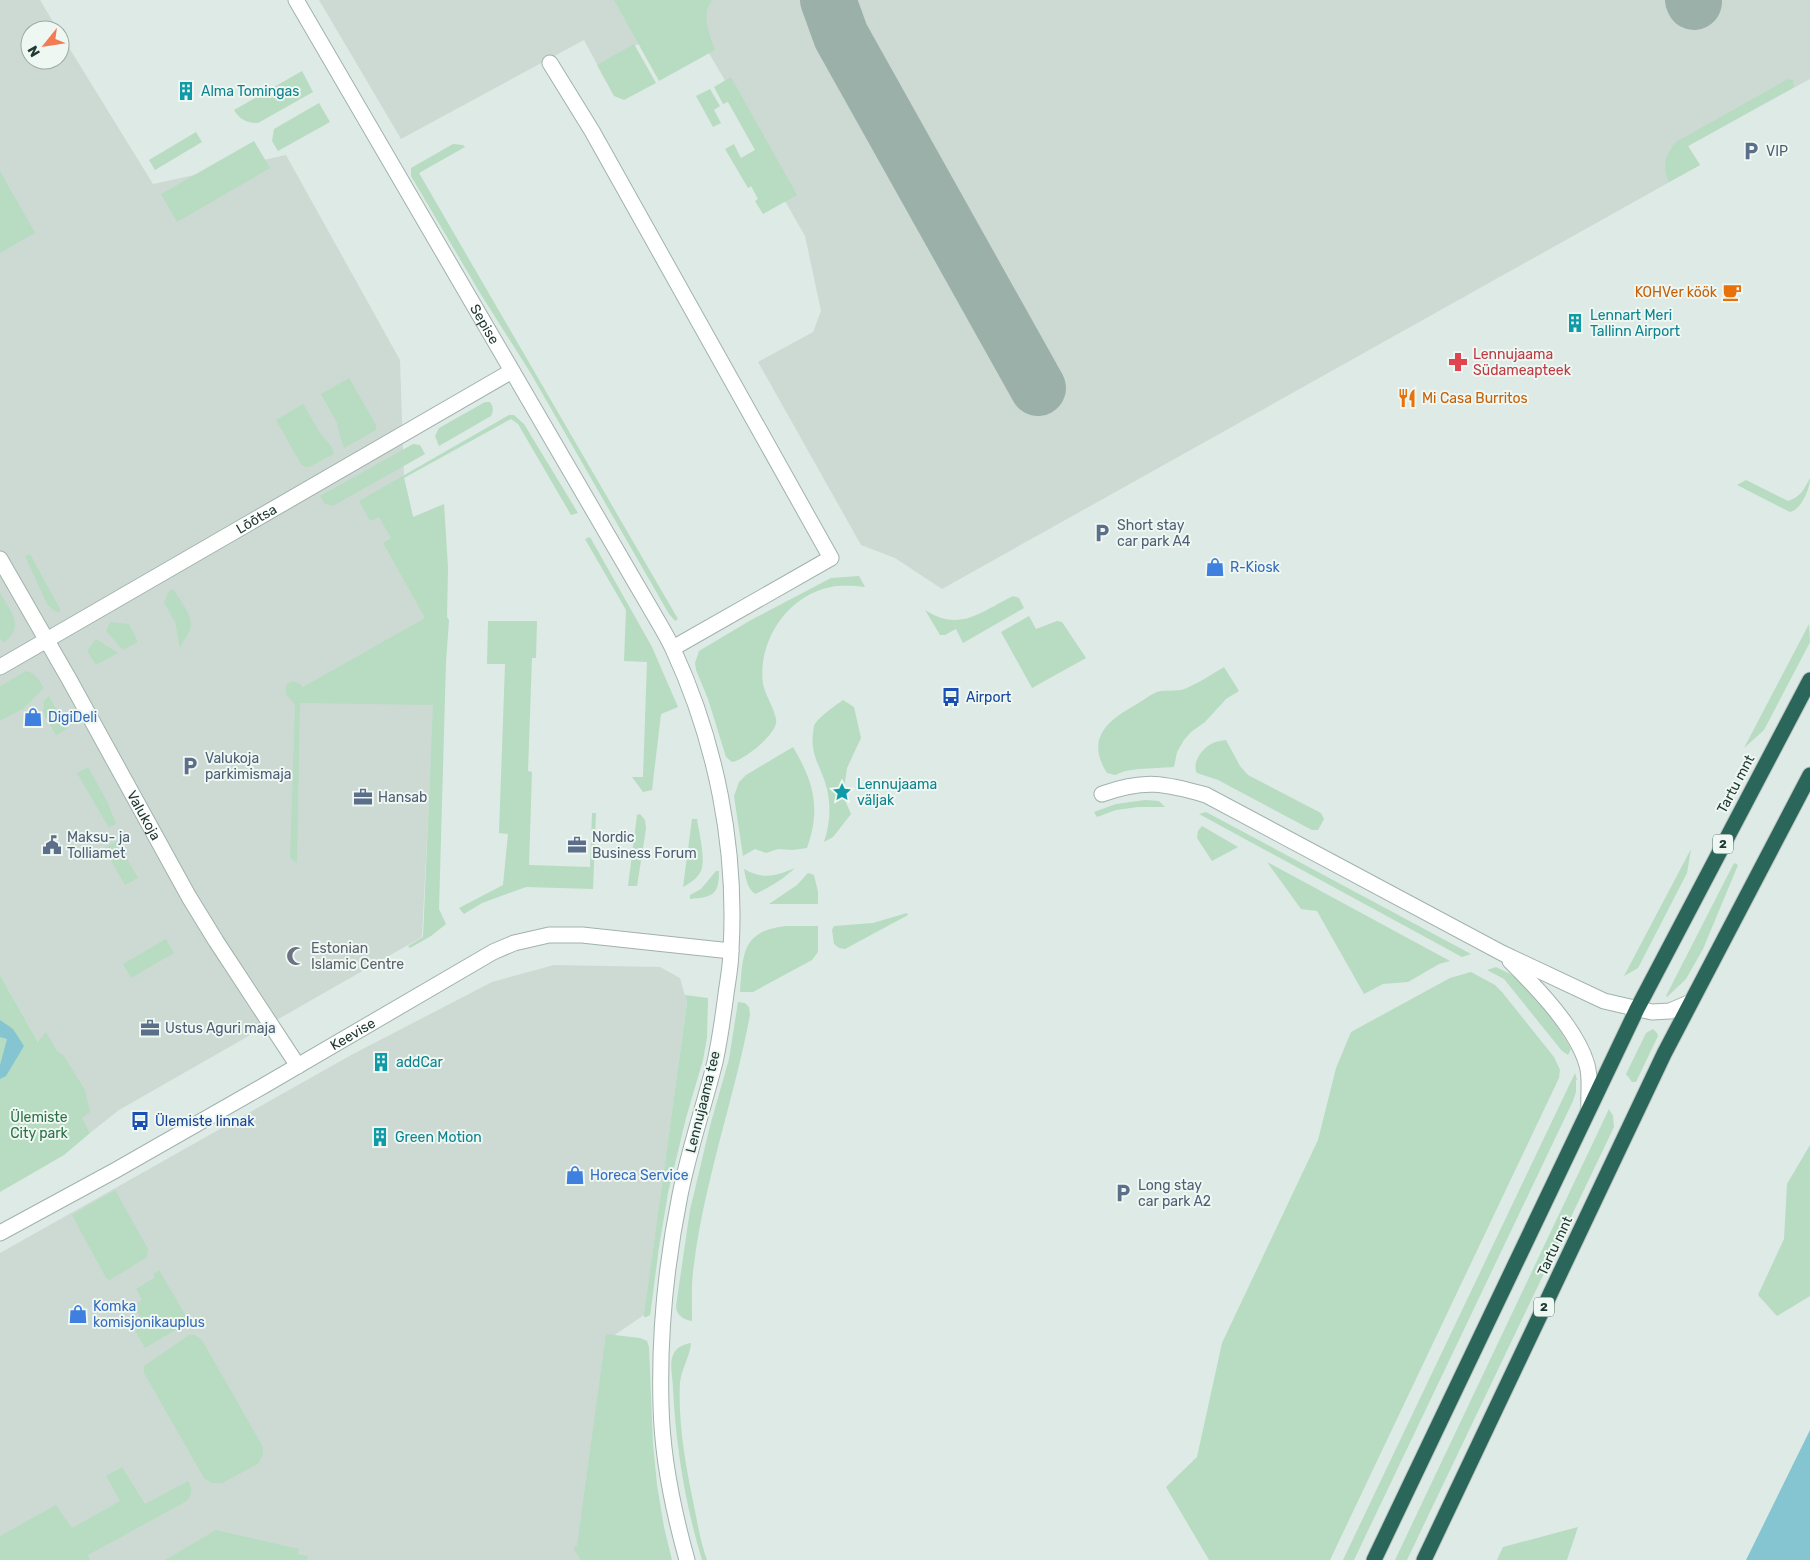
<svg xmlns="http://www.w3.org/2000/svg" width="1810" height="1560" viewBox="0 0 1810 1560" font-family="Rubik,sans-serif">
	<rect width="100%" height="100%" fill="#deeae5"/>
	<g fill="#cddad4">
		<polygon points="0,0 40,0 58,30 30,30 30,60 60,60 60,33 153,184 286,155 400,360 404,478 438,623 422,937 119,1110 90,1133 0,975"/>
		<polygon points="319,0 1810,0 1810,79 1688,146 1700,165 942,589 895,558 861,545 758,362 813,332 821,311 805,236 778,189 785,184 688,17 598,66 584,40 401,139"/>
		<polygon points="554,965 660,967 680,978 687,1003 644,1315 606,1341 585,1560 0,1560 0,1253 353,1054 492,982"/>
	</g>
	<g fill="#b7dcc1">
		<path d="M614,0H712C711,3 709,5 708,7C703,20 711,38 715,50L659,81Z"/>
		<polygon points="634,44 656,83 624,100 614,96 597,65"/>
		<path d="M302,71L313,92L258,123C247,123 240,120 234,110Z"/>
		<polygon points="731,77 797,195 763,214 755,201 758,199 751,186 748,188 725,149 734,144 741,158 755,150 728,102 723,104 714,87"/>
		<path d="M1788,79L1793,80L1794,87L1688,146L1700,165L1669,182C1662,166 1665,155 1676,142Z"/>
		<polygon points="710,89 720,106 714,110 721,123 713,127 696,96"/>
		<polygon points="319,103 330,122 278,151 272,141 274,129"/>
		<polygon points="196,132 202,142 155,170 149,160"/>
		<polygon points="254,141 270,168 177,222 161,194"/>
		<polygon points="453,144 463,145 465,147 419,173 678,619 675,621 669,614 530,372 480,293 411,176 411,168"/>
		<polygon points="0,171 35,233 0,253"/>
		<polygon points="349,378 376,425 376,430 344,448 340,437 337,423 321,394"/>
		<path d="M485,402H490C493,407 494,410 491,416L439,446L435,436L439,428Z"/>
		<polygon points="303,404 320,433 332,447 334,454 309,467 305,467 301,464 276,420"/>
		<polygon points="509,415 514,415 524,424 578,513 571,515 518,424 511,419 404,478 413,517 444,504 448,567 447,617 449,620 446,662 439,909 446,924 431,936 410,948 408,946 423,937 433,705 300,703 297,863 290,858 295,705 286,694 286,685 292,681 300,684 303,687 425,618 383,543 391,538 379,517 370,521 359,501"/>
		<polygon points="413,444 420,445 425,454 333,506 325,504 320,496"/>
		<path d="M1810,478C1810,489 1801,510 1790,512L1737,485L1746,480L1788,501C1801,497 1804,489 1810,478Z"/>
		<polygon points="590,537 652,647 678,707 661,714 652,790 643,792 632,777 643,777 647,662 624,661 626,610 585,539"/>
		<polygon points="30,554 61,611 57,612 53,610 47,604 25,556"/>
		<path d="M859,576L865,587C854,586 842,585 831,587C788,595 757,641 763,684C765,695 778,715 776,723C774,736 744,760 732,762L726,757L708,699L696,670L695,663L699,651L751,620L831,578Z"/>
		<path d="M173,589C180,600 195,618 190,630C187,637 182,641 180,649L175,622L164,603L168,592Z"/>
		<path d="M0,593C11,612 26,627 3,643L0,638Z"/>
		<path d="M1013,596L1019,598L1024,608L963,643L956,629L945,635H940L925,610C960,633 982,611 1013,596Z"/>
		<polygon points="1029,616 1036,629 1057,621 1062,622 1086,658 1032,688 1001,632"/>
		<polygon points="488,621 537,621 536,658 532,658 528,771 532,772 529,865 590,867 592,813 596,813 593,889 526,887 482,903 464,914 459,908 503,885 508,834 499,833 505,664 487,664"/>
		<polygon points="110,622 129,624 138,642 123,650 106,631"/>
		<polygon points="1809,624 1810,642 1808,646 1764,730 1744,748"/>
		<polygon points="96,639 118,653 96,665 87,651"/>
		<path d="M1224,667L1239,691L1226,699L1205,722L1191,732L1184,740L1177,752L1174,767L1139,769L1125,771L1115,775L1107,773C1085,738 1108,720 1137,704C1144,700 1153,692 1161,691C1170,690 1179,692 1187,688C1200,682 1212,674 1224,667Z"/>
		<path d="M26,671C36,673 39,680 44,688L24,708L0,721V686Z"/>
		<polygon points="49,696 67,729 56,735 43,712 44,701"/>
		<path d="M843,700L854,707L861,738L847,768L843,796L851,814L833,837L824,842C830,825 831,806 827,789C822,768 810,756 813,733C813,733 814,726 814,726C818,717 835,706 843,700Z"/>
		<path d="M1226,740L1240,766L1248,775L1321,813L1324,819L1318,830H1312L1218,780L1197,773C1191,763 1203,747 1213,743C1217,741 1222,741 1226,740Z"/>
		<path d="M793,747C814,782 821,809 807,848L793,850L778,849L766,853L755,849L743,856L734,796L739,782L746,775Z"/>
		<polygon points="88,767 108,803 116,824 109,828 77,773"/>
		<polygon points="1145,800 1159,801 1165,807 1138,807 1116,810 1097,817 1094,812 1116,804"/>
		<polygon points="1206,812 1471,954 1462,957 1199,814"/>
		<polygon points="640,814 645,820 646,829 637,886 628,886 637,815"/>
		<path d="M692,819H697C699,832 706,860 701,871C697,879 690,883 683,887Z"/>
		<polygon points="1202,826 1238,847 1212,861 1197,838 1198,831"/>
		<polygon points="117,841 138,878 125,885 104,848"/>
		<polygon points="1691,849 1687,873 1638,968 1624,976"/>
		<polygon points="1267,862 1450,961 1439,964 1408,982 1383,984 1364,994 1317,911 1301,909"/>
		<polygon points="1734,863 1738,865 1703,949 1686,979 1667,997 1666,996"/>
		<path d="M795,868C783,879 771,887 755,894C747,888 746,879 744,869C763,880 776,876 795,868Z"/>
		<path d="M716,871H719C719,895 713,897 690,899V895L701,889Z"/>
		<polygon points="808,873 814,875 818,892 818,904 769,904 797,885"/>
		<polygon points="907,913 908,915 845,949 839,948 834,944 832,930 834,926 873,923"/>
		<path d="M786,926H818V952L812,960L753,992H740C743,955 741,931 786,926Z"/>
		<polygon points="166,939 174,953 131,978 123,964"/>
		<path d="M1496,967C1501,970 1508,972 1513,976C1537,993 1557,1024 1571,1049L1568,1055L1562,1051L1504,979L1487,970Z"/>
		<polygon points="1471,972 1495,985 1502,992 1554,1057 1560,1070 1559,1078 1330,1560 1209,1560 1166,1487 1197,1457 1222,1343 1318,1140 1336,1068 1351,1032 1450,978"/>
		<polygon points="0,975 38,1042 46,1032 57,1051 64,1056 85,1090 90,1112 82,1118 90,1133 64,1155 0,1192"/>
		<polygon points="685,995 708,998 707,1038 703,1060 686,1118 668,1193 659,1247 651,1309 650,1315 646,1317 644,1317 644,1314 687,1003"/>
		<path d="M738,1002L745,1003L749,1007L750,1015C734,1099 705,1179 694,1264C691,1283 692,1303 692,1321C684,1320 676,1315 676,1306L690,1210L710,1126L729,1059Z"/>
		<polygon points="1653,1029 1657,1033 1658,1036 1636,1082 1632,1082 1626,1074 1627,1072 1646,1033"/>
		<polygon points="1575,1073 1577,1080 1576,1080 1576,1092 1573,1101 1354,1560 1343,1560"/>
		<polygon points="1609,1109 1613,1116 1614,1127 1407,1560 1395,1560"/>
		<polygon points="1810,1145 1810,1296 1777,1316 1758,1295 1784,1239 1787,1184"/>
		<polygon points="115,1190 148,1249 147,1257 110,1280 106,1278 72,1215"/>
		<polygon points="159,1270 186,1316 186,1322 182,1326 145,1348 133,1327 142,1321 134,1306 142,1300 136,1289 154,1278 154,1274"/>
		<polygon points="606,1334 640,1338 647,1341 649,1347 653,1444 657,1485 664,1527 672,1560 579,1560 580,1559 573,1548 577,1546"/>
		<polygon points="189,1335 195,1335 202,1340 263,1447 263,1454 258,1464 252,1467 222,1483 212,1483 204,1478 144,1373 144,1366"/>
		<path d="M691,1343C690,1357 681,1369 680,1383C678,1422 685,1462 693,1501C697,1520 700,1541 707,1560H702C685,1504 676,1447 673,1389C673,1379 669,1364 673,1355C676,1347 684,1344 691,1343Z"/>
		<path d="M122,1467L145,1504L188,1481C193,1489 192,1494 187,1501L88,1555L90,1560H0V1536L56,1505L72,1528L120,1501L106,1476Z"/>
		<polygon points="1578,1527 1567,1560 1497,1560 1503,1547"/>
		<polygon points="216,1530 299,1549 298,1554 308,1556 307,1560 165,1560"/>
	</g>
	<g fill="#85c5d1">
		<polygon points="0,1020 13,1029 24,1046 6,1076 0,1079 0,1065 7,1039 0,1037"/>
		<polygon points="1810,1430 1810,1560 1746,1560"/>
	</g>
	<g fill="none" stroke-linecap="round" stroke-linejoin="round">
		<g stroke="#9cb0aa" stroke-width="56">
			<polyline points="828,0 841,36 1038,388"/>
			<polyline points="1693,0 1694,2"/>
		</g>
		<g stroke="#a1b2ac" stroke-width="17">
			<g id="minor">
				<path id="s1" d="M296,0L649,606C657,620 666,634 673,649C716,742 737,847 731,950C731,965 728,979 726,994C723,1017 720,1039 715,1062C704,1106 689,1150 680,1195C666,1264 659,1335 661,1405C662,1457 673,1510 687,1560"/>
				<polyline points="550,63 592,131 831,558 673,648"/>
				<path id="s2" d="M0,559L69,679L189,897L216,941L298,1066"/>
				<path id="s3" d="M0,667L512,371"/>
				<path d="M1102,794C1145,779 1164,783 1206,795L1502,953L1604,1001L1652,1012L1670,1011L1691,1002"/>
				<path d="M1510,961C1537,988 1577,1029 1587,1065C1591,1078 1588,1094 1589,1108"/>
				<path id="s4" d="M0,1233L116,1170L265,1085L493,952L514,943L549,935H582L731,951"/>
			</g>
		</g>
		<g stroke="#bcc4c2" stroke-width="17">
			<g id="highway">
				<polyline points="1374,1560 1637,1009 1810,680"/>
				<polyline points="1424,1560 1664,1054 1810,775"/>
			</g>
		</g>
		<use href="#minor" stroke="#fff" stroke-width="15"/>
		<use href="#highway" stroke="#2b665a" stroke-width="15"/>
	</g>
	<defs>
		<g id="building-bare" transform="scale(1.5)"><path d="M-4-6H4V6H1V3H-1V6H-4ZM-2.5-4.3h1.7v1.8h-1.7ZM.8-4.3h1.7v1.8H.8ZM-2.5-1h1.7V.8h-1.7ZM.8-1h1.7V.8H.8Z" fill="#0f9aa8" stroke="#eff7f3" stroke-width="2.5" paint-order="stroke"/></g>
		<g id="parking-bare" transform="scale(1.5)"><path d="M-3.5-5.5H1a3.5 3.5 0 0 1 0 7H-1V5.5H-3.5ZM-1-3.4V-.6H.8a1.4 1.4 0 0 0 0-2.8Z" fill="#5c6f8a" stroke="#eff7f3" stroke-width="2.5" paint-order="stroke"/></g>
		<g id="cafe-bare" transform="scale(1.5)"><path d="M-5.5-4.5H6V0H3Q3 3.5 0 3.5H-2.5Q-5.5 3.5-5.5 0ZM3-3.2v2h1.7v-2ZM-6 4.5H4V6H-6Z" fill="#e8710a" stroke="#eff7f3" stroke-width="2.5" paint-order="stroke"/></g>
		<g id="pharmacy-bare" transform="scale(1.5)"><path d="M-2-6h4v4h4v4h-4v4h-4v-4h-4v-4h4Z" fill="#e0444e" stroke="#eff7f3" stroke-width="2.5" paint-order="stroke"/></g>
		<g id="restaurant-bare" transform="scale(1.5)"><path d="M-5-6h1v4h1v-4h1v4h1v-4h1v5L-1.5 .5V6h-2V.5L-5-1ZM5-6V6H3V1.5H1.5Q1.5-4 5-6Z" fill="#e8710a" stroke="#eff7f3" stroke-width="2.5" paint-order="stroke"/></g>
		<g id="shop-bare" transform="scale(1.5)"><path d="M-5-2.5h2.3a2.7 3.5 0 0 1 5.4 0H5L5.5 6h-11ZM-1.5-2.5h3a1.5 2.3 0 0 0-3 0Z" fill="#3f7fe0" stroke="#eff7f3" stroke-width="2.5" paint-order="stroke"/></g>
		<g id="bus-bare" transform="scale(1.5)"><path d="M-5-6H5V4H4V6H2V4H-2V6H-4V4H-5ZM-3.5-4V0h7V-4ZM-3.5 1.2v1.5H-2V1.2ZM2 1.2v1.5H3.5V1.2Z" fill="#1a4fb4" stroke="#eff7f3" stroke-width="2.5" paint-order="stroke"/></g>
		<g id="sight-bare" transform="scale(1.5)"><path d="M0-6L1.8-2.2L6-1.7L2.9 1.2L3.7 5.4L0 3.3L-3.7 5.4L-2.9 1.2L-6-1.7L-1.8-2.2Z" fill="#0f9aa8" stroke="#eff7f3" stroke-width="2.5" paint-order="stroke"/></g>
		<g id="office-bare" transform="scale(1.5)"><path d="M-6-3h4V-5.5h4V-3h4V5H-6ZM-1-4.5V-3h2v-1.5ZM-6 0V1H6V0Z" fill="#5c6f8a" stroke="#eff7f3" stroke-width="2.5" paint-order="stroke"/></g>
		<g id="civic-bare" transform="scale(1.5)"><path d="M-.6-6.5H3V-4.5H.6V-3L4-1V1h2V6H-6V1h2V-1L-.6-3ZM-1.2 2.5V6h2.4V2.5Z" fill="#5c6f8a" stroke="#eff7f3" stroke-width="2.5" paint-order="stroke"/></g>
		<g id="mosque-bare" transform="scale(1.5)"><path d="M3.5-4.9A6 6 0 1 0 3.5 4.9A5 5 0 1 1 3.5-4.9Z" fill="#6b7280" stroke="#eff7f3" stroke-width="2.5" paint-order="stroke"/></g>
	</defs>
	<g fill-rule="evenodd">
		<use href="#building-bare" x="186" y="91"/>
		<use href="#parking-bare" x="1751" y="151"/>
		<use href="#cafe-bare" x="1732" y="292"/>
		<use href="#building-bare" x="1575" y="323"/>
		<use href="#pharmacy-bare" x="1458" y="362"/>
		<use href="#restaurant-bare" x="1407" y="398"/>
		<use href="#parking-bare" x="1102" y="533"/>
		<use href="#shop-bare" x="1215" y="567"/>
		<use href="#bus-bare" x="951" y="697"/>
		<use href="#shop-bare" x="33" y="717"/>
		<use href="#parking-bare" x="190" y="766"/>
		<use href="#sight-bare" x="842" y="792"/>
		<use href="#office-bare" x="363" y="797"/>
		<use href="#civic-bare" x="52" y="845"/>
		<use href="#office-bare" x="577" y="845"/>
		<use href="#mosque-bare" x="296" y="956"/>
		<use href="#office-bare" x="150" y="1028"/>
		<use href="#building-bare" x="381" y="1062"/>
		<use href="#bus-bare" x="140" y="1121"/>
		<use href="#building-bare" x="380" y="1137"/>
		<use href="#shop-bare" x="575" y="1175"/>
		<use href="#parking-bare" x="1123" y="1193"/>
		<use href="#shop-bare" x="78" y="1314"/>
	</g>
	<g text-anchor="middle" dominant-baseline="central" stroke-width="4" stroke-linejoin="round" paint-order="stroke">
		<g fill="#eff7f3" stroke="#5e736d" stroke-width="1">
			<rect x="1713" y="834.5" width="20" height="19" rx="4"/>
			<rect x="1534" y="1297.5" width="20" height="19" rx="4"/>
		</g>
		<g font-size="12" font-weight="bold" fill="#203a33">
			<text x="1723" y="844">2</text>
			<text x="1544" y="1307">2</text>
		</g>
		<g font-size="14" fill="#0d838f" stroke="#eff7f3" text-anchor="start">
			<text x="201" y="91">Alma Tomingas</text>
			<text x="1590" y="315">Lennart Meri<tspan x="1590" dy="16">Tallinn Airport</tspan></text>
			<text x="857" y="784">Lennujaama<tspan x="857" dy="16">väljak</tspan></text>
			<text x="396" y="1062">addCar</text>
			<text x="395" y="1137">Green Motion</text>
		</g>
		<g font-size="14" fill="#4e5e75" stroke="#eff7f3" text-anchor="start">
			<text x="1766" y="151">VIP</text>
			<text x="1117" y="525">Short stay<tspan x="1117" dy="16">car park A4</tspan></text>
			<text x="205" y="758">Valukoja<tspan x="205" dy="16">parkimismaja</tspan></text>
			<text x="378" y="797">Hansab</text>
			<text x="67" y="837">Maksu- ja<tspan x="67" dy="16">Tolliamet</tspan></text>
			<text x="592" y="837">Nordic<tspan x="592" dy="16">Business Forum</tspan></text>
			<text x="165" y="1028">Ustus Aguri maja</text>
			<text x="1138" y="1185">Long stay<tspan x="1138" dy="16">car park A2</tspan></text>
		</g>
		<g font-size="14" fill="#c56008" stroke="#eff7f3" text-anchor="end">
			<text x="1717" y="292">KOHVer köök</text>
			<text x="1422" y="398" text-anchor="start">Mi Casa Burritos</text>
		</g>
		<g font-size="14" fill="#203a33" stroke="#eff7f3">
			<text stroke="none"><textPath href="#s1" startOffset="375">Sepise</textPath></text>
			<text stroke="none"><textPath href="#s3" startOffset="296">Lõõtsa</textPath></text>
			<text transform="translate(1736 784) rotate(-62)">Tartu mnt</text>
			<text stroke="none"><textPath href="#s2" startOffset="294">Valukoja</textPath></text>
			<text stroke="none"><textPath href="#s4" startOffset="405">Keevise</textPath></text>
			<text transform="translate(703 1102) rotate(-76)">Lennujaama tee</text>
			<text transform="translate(1555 1246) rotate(-65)">Tartu mnt</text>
		</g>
		<g font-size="14" fill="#be3a42" stroke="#eff7f3" text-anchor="start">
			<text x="1473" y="354">Lennujaama<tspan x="1473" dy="16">Südameapteek</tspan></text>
		</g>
		<g font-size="14" fill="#366cbe" stroke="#eff7f3" text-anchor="start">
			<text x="1230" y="567">R-Kiosk</text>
			<text x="48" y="717">DigiDeli</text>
			<text x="590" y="1175">Horeca Service</text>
			<text x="93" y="1306">Komka<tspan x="93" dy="16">komisjonikauplus</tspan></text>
		</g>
		<g font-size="14" fill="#164399" stroke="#eff7f3" text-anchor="start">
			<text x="966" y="697">Airport</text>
			<text x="155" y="1121">Ülemiste linnak</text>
		</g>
		<g font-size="14" fill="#5b616d" stroke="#eff7f3" text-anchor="start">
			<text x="311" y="948">Estonian<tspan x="311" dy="16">Islamic Centre</tspan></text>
		</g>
		<g font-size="14" fill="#2a7145" stroke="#eff7f3">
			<text x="39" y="1117">Ülemiste<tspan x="39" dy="16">City park</tspan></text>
		</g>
	</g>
	<g transform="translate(45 45) rotate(240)"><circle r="24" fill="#eff7f3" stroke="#9caba6"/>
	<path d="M0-4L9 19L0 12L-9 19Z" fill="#f37b53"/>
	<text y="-8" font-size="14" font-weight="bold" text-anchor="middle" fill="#203a33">N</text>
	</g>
</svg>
